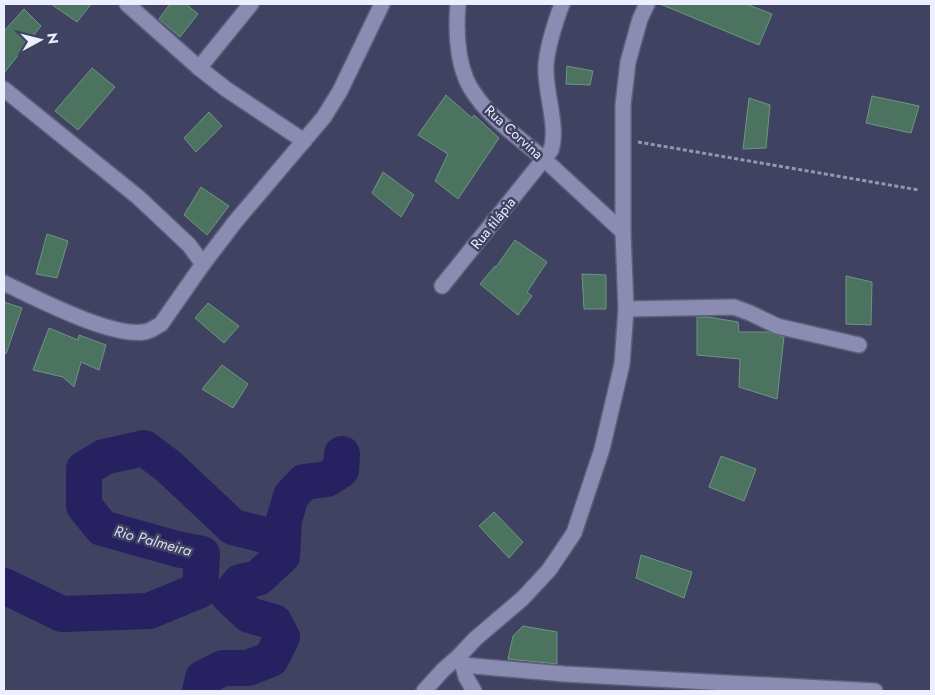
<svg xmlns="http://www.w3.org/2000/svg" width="935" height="695" viewBox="0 0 935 695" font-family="Jost,sans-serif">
	<rect width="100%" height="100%" fill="#404262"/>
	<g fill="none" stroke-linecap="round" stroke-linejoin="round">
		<g stroke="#272061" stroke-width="36">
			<polyline points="4,586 62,614 149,611 200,590 202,554 177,549 102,528 84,506 84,469 104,457 144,448 168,466 233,527 283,540"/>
			<polyline points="200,691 203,678 223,668 248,668 271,659 282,637 274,622 249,615 229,596 240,582 258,578 282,556 284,520 291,496 304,482 327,479 341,470 342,454"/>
		</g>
	</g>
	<g fill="#4c735f" stroke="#6e9682">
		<polygon points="51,4 91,4 77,22"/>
		<polygon points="170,4 186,4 198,14 180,37 159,19"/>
		<polygon points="660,4 746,4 772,14 759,45"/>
		<polygon points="24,9 41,26 4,73 4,31"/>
		<polygon points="567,66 593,71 590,85 566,84"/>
		<polygon points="92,68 115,87 78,130 55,111"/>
		<polygon points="446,95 472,118 474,115 499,138 458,199 435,181 448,154 418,135"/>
		<polygon points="872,96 919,106 911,133 866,123"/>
		<polygon points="749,98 770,105 766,148 743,149"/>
		<polygon points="209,112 222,126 196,152 184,138"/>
		<polygon points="383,172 414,195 401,217 372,193"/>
		<polygon points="201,187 229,206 207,235 184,215"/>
		<polygon points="47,234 68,241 57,278 36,274"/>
		<polygon points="515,240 547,262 527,292 532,296 518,315 480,284 495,266 496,267"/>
		<polygon points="582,274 606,275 606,309 584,309"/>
		<polygon points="846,276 872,282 871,325 846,324"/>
		<polygon points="4,302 22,308 6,354 4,353"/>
		<polygon points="208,303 239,326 224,343 195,318"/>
		<polygon points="697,317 708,317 738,322 739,332 768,332 784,337 777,399 739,387 740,359 697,355"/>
		<polygon points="49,328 78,340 79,335 106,345 99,370 81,362 74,387 63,377 33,370"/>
		<polygon points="222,365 248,384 233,408 202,389"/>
		<polygon points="721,456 756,469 744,501 709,487"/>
		<polygon points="494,512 523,542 509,558 479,526"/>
		<polygon points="641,555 692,572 684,598 636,578"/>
		<polygon points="523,626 557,632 557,664 508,659 513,636"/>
	</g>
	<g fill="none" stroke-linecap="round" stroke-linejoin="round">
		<g stroke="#5e5f7a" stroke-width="18">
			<g id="street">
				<polyline points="127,4 199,68 226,89 304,141"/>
				<path d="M458,4C456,28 457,57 466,79C481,113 518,136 545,160C571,184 597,208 623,232"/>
				<polyline points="199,68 251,4"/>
				<polyline points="4,89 138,197 189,245 203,264"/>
				<path d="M4,283C36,298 110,337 144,332C151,331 155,327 161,324L203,264L235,222L324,117L340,91L382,4"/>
				<path d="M442,286L551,150C559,126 544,91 546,64C548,44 555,23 562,4"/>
				<polyline points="626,309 734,307 750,313 777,326 859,345"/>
				<polyline points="463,665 564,674 875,691"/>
				<polyline points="424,691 443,670 460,655"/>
				<polyline points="474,691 466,677 460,655 475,639 523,598 549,570 574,533 602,449 622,364 626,309 623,232 623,105 628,62 640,19 647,4"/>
			</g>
		</g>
		<polyline stroke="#9597af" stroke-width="3" stroke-dasharray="4 2.5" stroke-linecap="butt" points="638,142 919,190"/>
		<use href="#street" stroke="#8a8cb1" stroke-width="15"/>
	</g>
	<g text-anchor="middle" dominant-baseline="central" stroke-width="5" stroke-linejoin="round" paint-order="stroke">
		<g font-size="14" fill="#edeeff" stroke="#404262">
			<text transform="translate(514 132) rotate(42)">Rua Corvina</text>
			<text transform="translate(493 223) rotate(-51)">Rua tilápia</text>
		</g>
		<g font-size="15" font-style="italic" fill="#d9dbef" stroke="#404262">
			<text transform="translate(153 541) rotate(15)">Rio Palmeira</text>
		</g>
	</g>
	<rect width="935" height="695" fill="none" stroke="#edeeff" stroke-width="10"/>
	<g transform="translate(40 40) rotate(83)" stroke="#404262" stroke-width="4" paint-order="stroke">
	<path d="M0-4L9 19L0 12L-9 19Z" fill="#edeeff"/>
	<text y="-8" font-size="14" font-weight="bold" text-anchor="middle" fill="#edeeff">N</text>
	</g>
</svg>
